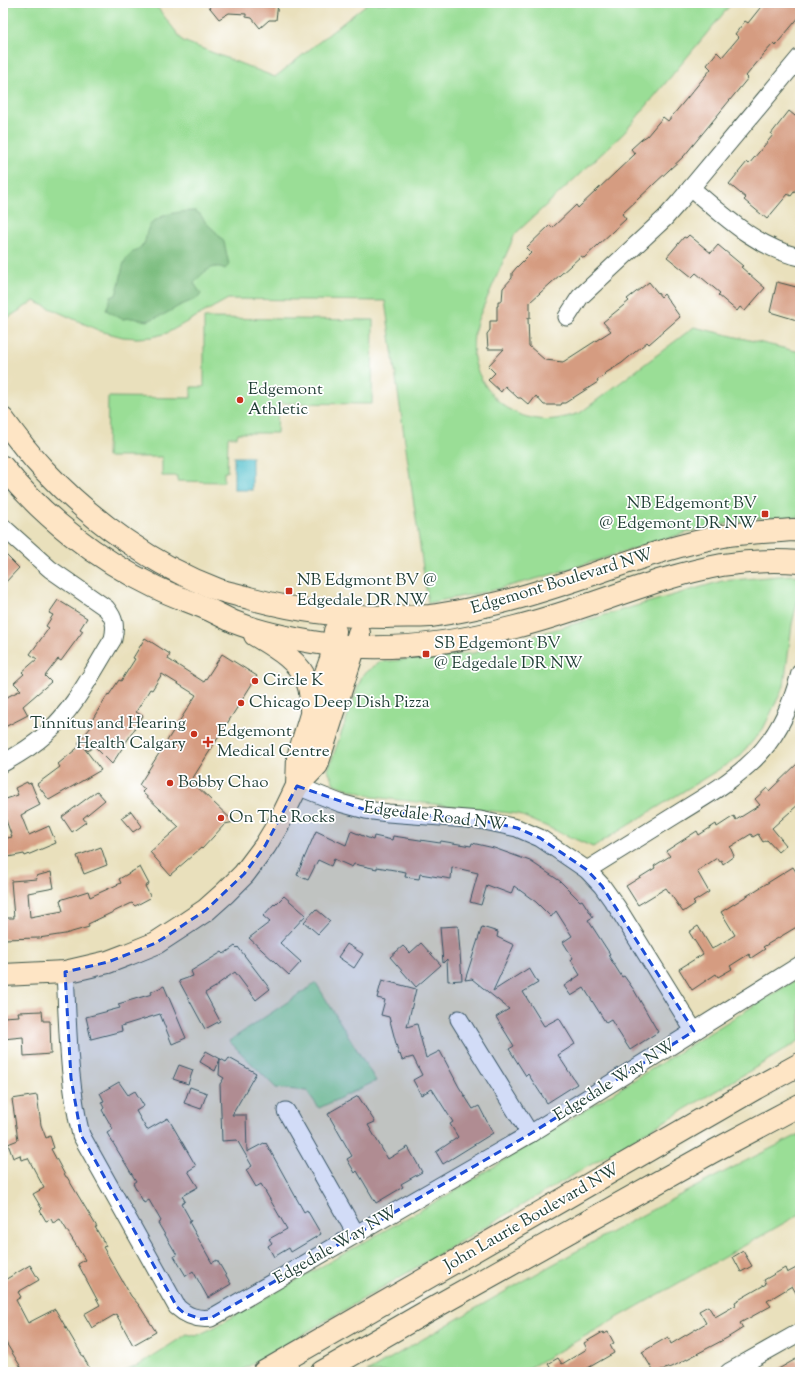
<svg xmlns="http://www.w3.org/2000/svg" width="803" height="1375" viewBox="0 0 803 1375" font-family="'Sorts Mill Goudy',serif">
	<rect width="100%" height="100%" fill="#fff"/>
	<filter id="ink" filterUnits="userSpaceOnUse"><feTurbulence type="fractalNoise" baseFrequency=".025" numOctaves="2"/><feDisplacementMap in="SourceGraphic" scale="8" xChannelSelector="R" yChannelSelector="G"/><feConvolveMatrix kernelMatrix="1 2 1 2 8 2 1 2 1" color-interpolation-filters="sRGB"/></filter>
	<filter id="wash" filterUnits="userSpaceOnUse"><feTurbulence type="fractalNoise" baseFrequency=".012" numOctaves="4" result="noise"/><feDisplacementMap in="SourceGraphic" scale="16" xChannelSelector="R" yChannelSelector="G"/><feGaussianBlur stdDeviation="0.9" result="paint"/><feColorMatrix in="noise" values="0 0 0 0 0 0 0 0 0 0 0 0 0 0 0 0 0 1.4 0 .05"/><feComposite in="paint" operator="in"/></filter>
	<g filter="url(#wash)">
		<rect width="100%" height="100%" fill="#e9e0bc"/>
		<g fill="#9ade96" stroke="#5c8e65">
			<path d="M3,3H154L183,41L275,77L368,3H732L624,133L515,234L478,319C474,331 472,344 474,358C479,386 503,413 532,418C548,422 564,418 580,413L694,327L800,352V517L758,518L695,530L543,577L490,591L428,603L385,301L228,299L167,333L152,337L137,338L123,337L100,331L34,301L3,321Z"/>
			<polygon points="204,318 373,320 372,404 278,403 277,433 238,433 237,437 228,437 227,472 224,472 224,482 177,481 177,476 162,476 162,457 107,457 108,397 191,398 191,387 204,387"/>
			<polygon points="791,575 800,576 800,590 792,624 784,686 763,729 739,757 593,847 518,814 373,797 334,784 328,770 362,676 379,662 474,653 722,581"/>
			<polygon points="800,977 800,1040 765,1062 239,1372 123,1372 139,1365 187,1334 196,1336 213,1328 456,1190"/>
			<polygon points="316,983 376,1081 319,1108 307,1091 276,1088 229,1041"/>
			<path d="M800,1134V1214L522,1372H367C509,1288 652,1206 800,1134Z"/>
		</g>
		<path fill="#7bbd7f" stroke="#4d7d5a" d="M195,211L200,214L206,223L216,232L224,242L229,265L225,269C213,262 201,274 194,283L201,294L198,298L179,306L165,314L147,321L132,318L122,319L106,310L111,297L116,295C117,290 119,286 120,281C123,269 121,265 129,255C133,251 138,250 142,246C147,241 145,235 148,229C154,214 181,211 195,211Z"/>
		<rect fill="#54c1cd" stroke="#3a7f80" x="234" y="457" width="18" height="33"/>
		<g id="blocks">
			<g fill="#d59c81">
				<polygon points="206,3 278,3 276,20 269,20 260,28 252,18 246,17 246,14 229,13 219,19"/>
				<polygon points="764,3 800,3 800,16 775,46 773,44 764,54 746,76 748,78 684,156 622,214 626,219 584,258 581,256 530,302 530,318 528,318 529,346 545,360 563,362 611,331 603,322 629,301 627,299 649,282 661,297 664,294 680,317 649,344 647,342 622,363 604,374 605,375 597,380 598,382 565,403 562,403 561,405 544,405 536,396 529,405 521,398 518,398 505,386 501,392 488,380 495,373 488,366 504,349 488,349 487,334 490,330 490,321 497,321 497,306 498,306 498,301 502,301 503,288 512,278 512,273 516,268 531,253 526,248 550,225 552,228 576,205 578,208 635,154 631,149 642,139 647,136 663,117 668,121 711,69 707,65 717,52 722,57 739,37 735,34 745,21 748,23"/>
				<polygon points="789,111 800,120 800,184 791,196 788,194 767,219 744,200 746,198 729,184 747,162 749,164 773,135 771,134"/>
				<polygon points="689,235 711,253 718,245 743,266 741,267 765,288 745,311 740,307 737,311 718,295 720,293 696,273 692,277 667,257 684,237 686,238"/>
				<polygon points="777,282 800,288 800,321 770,312"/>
				<polygon points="3,552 19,568 3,585"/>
				<polygon points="58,600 87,618 80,629 83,631 61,661 58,659 45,676 51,682 23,706 28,715 3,728 3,699 21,690 14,683 24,674 22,672 37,659 30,654 49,628 46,626 53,615 49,613"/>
				<polygon points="145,638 170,654 168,659 204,682 222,654 257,676 191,781 234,822 225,824 202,849 201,848 170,875 150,852 179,827 142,792 145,789 139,785 196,695 162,674 152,690 150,689 136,712 143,716 112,764 94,746 88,751 84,748 101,770 49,800 37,784 60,767 58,764 81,745 78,743 91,727 89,725 108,694 109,695 119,680 121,681 135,659 133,658"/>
				<polygon points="800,761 800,803 772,828 786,845 778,852 767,840 763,842 758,834 753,837 751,834 730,847 734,856 723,864 721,860 719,861 717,858 697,871 709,892 693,902 695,904 683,912 666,888 638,905 626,886 655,868 654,866 670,856 666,851 697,831 699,835 716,824 717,827 734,816 736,820 760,805 755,799 767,788 769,791"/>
				<polygon points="27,782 28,784 31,783 40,805 21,815 29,835 49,826 56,843 25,856 24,854 3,858 3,839 12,837 3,812 3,800 18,795 15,788"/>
				<polygon points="97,791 105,800 83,818 86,822 72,832 62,817"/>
				<polygon points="131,811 142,826 133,832 121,818"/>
				<polygon points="316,831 346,845 351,831 373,840 374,836 392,840 393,836 440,843 441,841 471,846 472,843 494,848 530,861 560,881 580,901 582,900 593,917 588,920 610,954 608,955 622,977 624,976 634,990 658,1032 630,1050 611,1020 606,1023 584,988 571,996 564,986 580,975 571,960 573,958 563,942 572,936 556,911 551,917 536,902 514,886 511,894 487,885 481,905 470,902 478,873 452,867 451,879 420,874 419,879 405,877 406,872 377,867 377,869 354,864 352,867 334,859 331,866 318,860 308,880 297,875"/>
				<polygon points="101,847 107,865 84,874 77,856"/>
				<polygon points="140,867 149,884 145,886 150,896 149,897 150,898 135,906 132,903 88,924 89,927 65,934 39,938 3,939 3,918 14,918 11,881 37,879 36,876 51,872 54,888 28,893 30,917 63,911 60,900 88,891 90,897 121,883 119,879"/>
				<polygon points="793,867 800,878 800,925 763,947 765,949 751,958 749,954 730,966 732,969 718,977 716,974 692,990 679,969 703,954 689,932 698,926 712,949 735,935 721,912"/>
				<polygon points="284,896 306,915 280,943 301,962 289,975 249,938 270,922 263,916 274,904 275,905"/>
				<polygon points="316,909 330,921 318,934 304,922"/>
				<polygon points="458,926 462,980 448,981 447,959 443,963 440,927"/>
				<polygon points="482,927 498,932 497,937 514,945 493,991 529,968 538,983 523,992 544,1026 559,1018 575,1044 558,1055 577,1084 547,1103 528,1074 526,1076 509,1049 514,1046 496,1017 509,1009 472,979 465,980"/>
				<polygon points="421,943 441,965 416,987 390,957 403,946 410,953"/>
				<polygon points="347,944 363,954 354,968 338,957"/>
				<polygon points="235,946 237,948 238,947 270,989 256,1000 235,972 218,984 219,985 205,993 220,1021 205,1029 179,981 193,976 191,971 222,952 224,954"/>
				<polygon points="382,980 416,989 407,1027 417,1024 426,1058 440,1051 459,1087 473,1109 479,1106 493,1133 443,1164 436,1152 457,1138 458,1137 450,1124 453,1122 432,1089 421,1095 413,1080 422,1075 413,1057 402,1060 400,1054 399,1055 389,1017 381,1015 385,1000 377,998"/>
				<polygon points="164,986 186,1038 172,1044 160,1014 121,1026 122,1031 91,1039 86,1017 120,1008 118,1004 152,994 151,992"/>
				<polygon points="42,1011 43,1021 50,1021 51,1054 24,1056 23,1037 3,1039 3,1017 19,1016 18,1012"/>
				<polygon points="206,1051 226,1062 229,1058 256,1073 232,1115 246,1115 247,1152 264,1143 265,1144 266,1143 304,1212 307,1210 321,1234 291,1252 289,1248 274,1257 268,1246 272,1243 269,1239 287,1229 261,1184 256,1187 246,1170 252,1166 237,1140 222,1141 220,1084 224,1078 219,1075 220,1059 215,1071 200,1062"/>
				<polygon points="179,1065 193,1070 188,1084 173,1079"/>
				<polygon points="119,1082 128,1095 135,1091 144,1106 136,1111 147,1130 168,1118 196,1166 188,1171 198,1187 182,1196 185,1201 181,1203 191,1221 189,1222 212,1263 217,1260 231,1284 208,1298 193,1271 186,1276 174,1256 177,1255 158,1223 161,1221 149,1200 144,1203 133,1183 136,1181 107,1133 113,1129 102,1110 104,1108 101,1102 104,1101 100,1093"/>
				<polygon points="190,1087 207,1093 201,1109 184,1103"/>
				<polygon points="37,1095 41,1125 46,1138 50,1136 54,1148 51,1149 66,1177 67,1177 97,1227 95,1227 106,1246 103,1247 131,1296 139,1305 156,1332 133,1345 116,1314 92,1328 84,1314 100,1305 78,1264 85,1260 60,1219 53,1223 51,1219 46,1221 40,1211 42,1209 33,1194 44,1188 28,1158 21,1160 20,1155 13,1158 8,1144 18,1140 12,1099"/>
				<polygon points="358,1096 375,1122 368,1125 388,1159 408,1147 422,1172 401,1184 403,1187 376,1203 357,1171 355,1173 347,1159 352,1156 328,1114 330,1113 330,1112"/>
				<polygon points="743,1251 752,1266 741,1272 733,1257"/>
				<polygon points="30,1265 39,1280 18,1292 21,1297 16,1300 28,1323 55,1309 92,1372 24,1372 3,1338 3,1281"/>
				<polygon points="800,1266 800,1300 792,1286 767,1301 771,1306 740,1323 743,1328 727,1338 672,1367 654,1372 642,1352 668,1337 671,1344 706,1323 699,1311 708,1306 715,1317 736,1305 735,1302 766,1284 764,1280 785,1268 787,1273"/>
				<polygon points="603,1332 604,1334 608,1332 614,1343 610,1345 614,1353 581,1372 549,1372 552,1370 548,1364 558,1358 562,1364 587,1349 584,1343"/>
				<polygon points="796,1359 800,1366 800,1372 773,1372"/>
			</g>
		</g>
	</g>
	<g filter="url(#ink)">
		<use href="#blocks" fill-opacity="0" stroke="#3d5548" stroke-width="1"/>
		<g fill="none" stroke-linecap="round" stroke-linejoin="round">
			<g stroke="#3d5548" stroke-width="19">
				<g id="street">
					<path d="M691,188C724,216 757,248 800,257"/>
					<polyline points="567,317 580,297 665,218 680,201 800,57"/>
					<path d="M3,527L50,569L106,608C115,619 116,626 113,639C93,671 75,708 46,734C34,745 18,755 3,763"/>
					<polyline points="297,786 340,803 366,810 388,813 480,820 517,828 540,838 587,870 602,886 617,907 694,1031"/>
					<path d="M587,870C617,851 647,833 677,814C701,799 726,785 747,766C775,742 791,708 800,673"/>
					<path d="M65,972C68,1026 68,1082 81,1135L177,1307C187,1316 197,1320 211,1318L530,1134L800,965"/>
					<polyline points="459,1019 530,1134"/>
					<polyline points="286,1111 356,1234"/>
					<polyline points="729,1372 800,1332"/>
				</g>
			</g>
			<g stroke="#3d5548" stroke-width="24">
				<g id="secondary">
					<path d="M3,419C16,437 29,454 44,470C91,520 154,566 219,590C229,593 239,595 249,598C294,610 339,617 386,617C400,616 415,617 430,616C453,613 476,608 498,603C575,585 646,550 724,536C746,532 770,532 793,530L800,531"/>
					<path d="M3,467C43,517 97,559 155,587C173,596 192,602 210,610C218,614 226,618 234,622C262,633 305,642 335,645C394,652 458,642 515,627C585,610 651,578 722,565C748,561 774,560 800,562"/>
					<path d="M255,635C275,647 300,661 308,684C311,692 311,701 311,709"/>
					<polyline points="297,786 298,757 312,711 331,659 335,631"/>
					<polyline points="3,975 65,972 108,962 129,954 156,943 182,926 206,910 225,893 244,874 265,846 279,823 297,786 317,765 359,633"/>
					<polyline points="264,1372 756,1088 800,1064"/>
					<polyline points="322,1372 426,1312 712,1152 800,1105"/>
				</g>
			</g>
			<use href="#street" stroke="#fff" stroke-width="17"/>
			<use href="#secondary" stroke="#fee5c5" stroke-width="22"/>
		</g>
	</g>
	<path fill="#1d4ed8" fill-opacity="0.2" stroke="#1d4ed8" stroke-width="3" stroke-dasharray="8 5" stroke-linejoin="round" d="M297,786L366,810L480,820L517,828L540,838L587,870L602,886L694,1031L530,1134L211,1318L201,1319L184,1313L177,1307L81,1135L71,1078L65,972L108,962L156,943L206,910L244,874L265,846Z"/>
	<g fill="#c8321e" stroke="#fff" stroke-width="1.5">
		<circle cx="240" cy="400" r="4"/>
		<rect x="761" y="510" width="8" height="8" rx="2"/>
		<rect x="285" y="587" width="8" height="8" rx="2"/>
		<rect x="422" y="650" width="8" height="8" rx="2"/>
		<circle cx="255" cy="681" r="4"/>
		<circle cx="241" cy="703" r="4"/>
		<circle cx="194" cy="734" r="4"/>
		<path d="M206 736h4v4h4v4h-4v4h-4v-4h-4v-4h4z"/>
		<circle cx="170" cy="783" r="4"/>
		<circle cx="221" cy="818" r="4"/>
	</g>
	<g text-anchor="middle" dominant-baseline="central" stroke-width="3.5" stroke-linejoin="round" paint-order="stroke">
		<g font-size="17" fill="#1f3d34" stroke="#fff" text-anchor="start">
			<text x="248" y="390">Edgemont<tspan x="248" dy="20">Athletic</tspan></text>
			<text x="757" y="504" text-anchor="end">NB Edgemont BV<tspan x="757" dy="20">@ Edgemont DR NW</tspan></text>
			<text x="297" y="581">NB Edgmont BV @<tspan x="297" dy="20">Edgedale DR NW</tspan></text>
			<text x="434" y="644">SB Edgemont BV<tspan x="434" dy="20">@ Edgedale DR NW</tspan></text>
			<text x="263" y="681">Circle K</text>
			<text x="249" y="703">Chicago Deep Dish Pizza</text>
			<text x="186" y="724" text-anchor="end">Tinnitus and Hearing<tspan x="186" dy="20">Health Calgary</tspan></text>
			<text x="217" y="732">Edgemont<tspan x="217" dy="20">Medical Centre</tspan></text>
			<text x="178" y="783">Bobby Chao</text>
			<text x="229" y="818">On The Rocks</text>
		</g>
		<g font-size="17" fill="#1f3d34" stroke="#fff">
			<text transform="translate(562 582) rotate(-17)">Edgemont Boulevard NW</text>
			<text transform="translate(435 817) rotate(7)">Edgedale Road NW</text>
			<text transform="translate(615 1081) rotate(-32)">Edgedale Way NW</text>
			<text transform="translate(532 1218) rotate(-30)">John Laurie Boulevard NW</text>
			<text transform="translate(336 1246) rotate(-30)">Edgedale Way NW</text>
		</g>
	</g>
	<rect width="803" height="1375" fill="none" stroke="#fff" stroke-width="16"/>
</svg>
